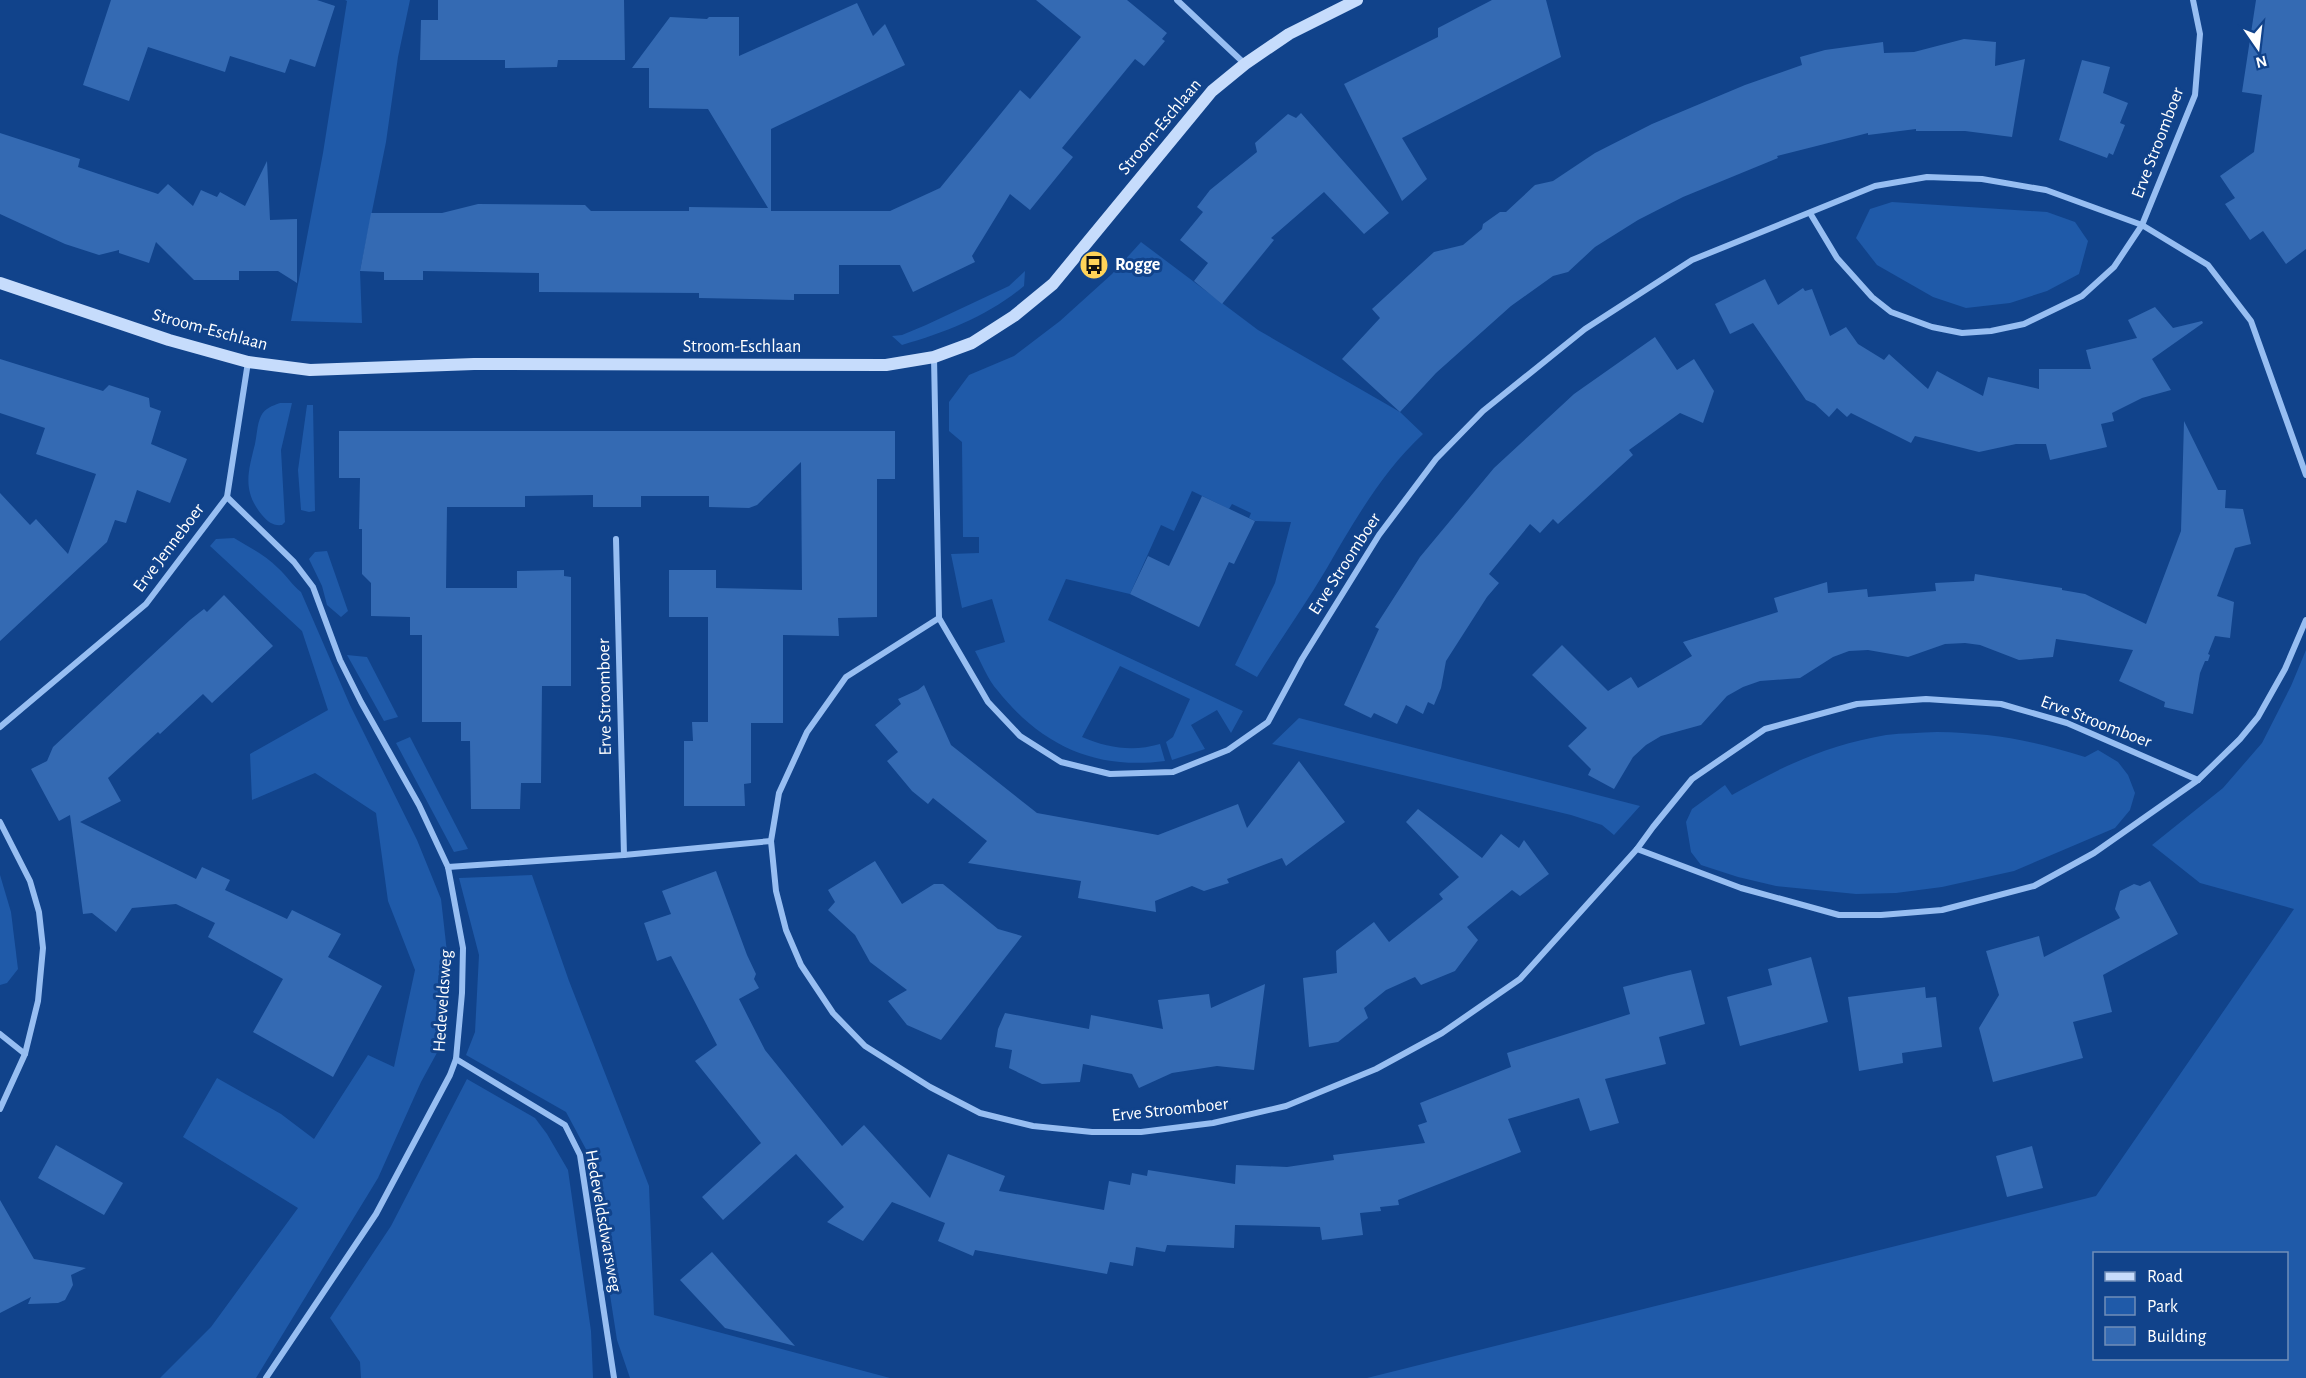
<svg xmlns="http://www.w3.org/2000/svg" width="2306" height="1378" viewBox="0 0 2306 1378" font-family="'Alegreya Sans',sans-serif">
	<rect width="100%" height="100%" fill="#11438b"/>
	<g fill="#1f5aa9" fill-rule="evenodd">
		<polygon points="345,0 410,0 398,57 386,142 360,271 362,323 291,321 323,153 347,1"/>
		<polygon points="1892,202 2047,212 2075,222 2088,241 2079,274 2047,291 2010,303 1966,308 1933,297 1877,265 1856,238 1870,209"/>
		<path d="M1141,242L1258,330L1400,412L1423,434C1383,471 1354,521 1327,568C1305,605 1280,640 1257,677L1235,665L1275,583L1291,522L1255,521L1249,518L1251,513L1232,504L1229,509L1192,491L1174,531L1161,525L1130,594L1066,579L1048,620L1243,711L1231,733L1217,710L1191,725L1205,749L1172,760L1166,742L1173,737L1190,699L1120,666L1082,737C1108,748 1133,752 1160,744L1165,761C1096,770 1042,746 998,691C988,680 982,664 975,651L1005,642L992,599L962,608L951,554L979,553V537H963L962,442L949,431V402L969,375L1014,356L1060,321L1112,274Z"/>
		<path d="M1025,271L1024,286C988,316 947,332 902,345L892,336L902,335L926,325L1009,286Z"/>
		<path d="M280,403H292L281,450L285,522L282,525C273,526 268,522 262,515C242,491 248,472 255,444C257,435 257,424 261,416C265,408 272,406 280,403Z"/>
		<polygon points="307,405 313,405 315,511 309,512 301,510 298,470"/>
		<path d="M234,538C249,547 265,555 278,568C286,575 292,585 301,592L350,705L417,840L441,899L449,970L445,1038L421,1082L378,1178L256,1378H160L211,1327L298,1208L183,1137L217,1078L281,1114L314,1139L368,1055L394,1067L415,970L388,901L376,813L315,773L252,800L250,754L328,710L302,631L210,546L216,539Z"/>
		<polygon points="327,551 348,611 341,617 327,605 322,586 309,559 315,552"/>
		<path d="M2306,650V1378H1367L2096,1196L2294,909L2200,883L2152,845L2223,788L2262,743L2291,686ZM2094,1254H2286V1358H2094Z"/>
		<polygon points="347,655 367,657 398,717 384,721"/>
		<polygon points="1299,718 1640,806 1614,835 1602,825 1571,815 1272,744"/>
		<path d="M1937,732C1992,733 2032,740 2085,757L2098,750L2118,762L2128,775L2135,793L2130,810L2115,828L2014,871L1942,887L1896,893L1856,894L1776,886L1738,877L1701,865L1691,852L1686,822L1692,809L1725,785L1732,795C1782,766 1828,745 1886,735C1903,733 1920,733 1937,732Z"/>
		<polygon points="410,737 468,849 454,852 396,743"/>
		<polygon points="0,875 11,912 18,969 7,983 0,985"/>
		<polygon points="532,875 569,981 649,1186 654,1315 890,1378 630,1378 617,1340 588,1153 566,1112 466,1055 475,1032 479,955 459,878"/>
		<polygon points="467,1079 535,1118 547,1134 568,1170 591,1331 593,1378 361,1378 360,1362 330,1318 391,1226"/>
	</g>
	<g fill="#346ab3">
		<polygon points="111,0 317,0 335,6 315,67 290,59 285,73 230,56 225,72 148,47 129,101 83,85"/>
		<polygon points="438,0 624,0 625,60 558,60 557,67 505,68 505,60 420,60 421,20 438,20"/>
		<polygon points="1036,0 1127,0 1167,33 1162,39 1165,41 1144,66 1135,59 1062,148 1073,157 1030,210 1010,194 972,256 975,262 913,292 900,265 839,265 839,294 794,294 794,300 699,298 699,293 539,292 539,273 423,271 423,280 384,280 384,272 360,271 371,213 442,213 478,204 585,205 591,211 689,211 689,207 768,208 708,109 649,108 649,68 632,68 670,17 707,19 709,17 739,17 739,56 857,3 873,36 885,24 905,65 771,129 771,211 890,211 940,188 1020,90 1030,99 1081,37"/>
		<polygon points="1492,0 1546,0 1561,57 1402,138 1427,179 1402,201 1344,84 1438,37 1438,28"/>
		<polygon points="2256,0 2306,0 2306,249 2286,264 2263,231 2250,240 2225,204 2235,198 2220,176 2254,152 2262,95 2242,92"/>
		<polygon points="1964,39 1996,42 1995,66 2025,59 2012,137 1965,131 1916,131 1916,129 1868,135 1868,133 1777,156 1778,158 1683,197 1638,220 1595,247 1568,272 1553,276 1511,306 1436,373 1400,412 1342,359 1380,318 1372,309 1434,252 1463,245 1482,229 1483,224 1500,212 1506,212 1535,185 1553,181 1595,153 1652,124 1745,85 1802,65 1800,57 1825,50 1883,42 1884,53 1914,52"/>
		<polygon points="2082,60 2110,67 2103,93 2128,103 2120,123 2125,125 2113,155 2109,153 2107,158 2059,140"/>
		<polygon points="1301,113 1389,213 1364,234 1324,192 1271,238 1274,240 1222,304 1194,281 1208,263 1180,240 1203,212 1197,207 1210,190 1257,152 1255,143 1288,114 1296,118"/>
		<polygon points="0,133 80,159 78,167 158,194 168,184 193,206 201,190 217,197 220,192 245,206 267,161 270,220 297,219 297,283 278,271 239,271 239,280 194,280 156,242 149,263 119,253 119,250 99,255 65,244 0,214"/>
		<polygon points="1765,279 1778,305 1803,288 1805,291 1812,289 1830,336 1846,327 1858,344 1884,360 1889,354 1928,389 1937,371 1983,396 1988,377 2039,389 2039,369 2091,369 2086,350 2137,338 2128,320 2155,307 2173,328 2202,321 2203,323 2152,359 2171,390 2142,398 2112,413 2114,421 2101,424 2107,447 2050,460 2046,444 2016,444 1979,452 1915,436 1911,443 1851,413 1847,417 1837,408 1829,417 1815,404 1806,400 1753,323 1730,334 1715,304"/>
		<polygon points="1655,337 1677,370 1694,359 1714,391 1703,423 1680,413 1629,450 1633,455 1558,524 1553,519 1540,533 1530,524 1489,574 1499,583 1487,597 1446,661 1441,688 1434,705 1428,702 1423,714 1406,705 1397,724 1374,713 1371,718 1344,705 1379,629 1375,627 1420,557 1494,468 1574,394"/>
		<polygon points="0,359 103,391 109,385 149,398 150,407 161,411 151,444 187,459 170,503 137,490 126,523 115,520 107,542 0,641 0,493 30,525 36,519 68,554 96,474 36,454 45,428 0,413"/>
		<polygon points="2184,421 2218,490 2226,490 2225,508 2243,509 2251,544 2235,548 2217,596 2234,602 2230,638 2215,636 2208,654 2210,655 2208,661 2205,661 2200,673 2193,714 2164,707 2165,702 2119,681 2133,650 2056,639 2053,657 2019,660 1980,645 1965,643 1945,644 1908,657 1868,650 1849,651 1833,657 1800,678 1760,681 1743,687 1727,696 1701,725 1661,736 1646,745 1633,757 1614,789 1588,775 1591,769 1568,746 1587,728 1532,675 1562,645 1608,691 1631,677 1638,688 1692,656 1683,642 1778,612 1774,598 1827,582 1828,593 1867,589 1868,597 1936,591 1935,583 1974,581 1975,574 2062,588 2062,590 2085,594 2146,624 2181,531"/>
		<polygon points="339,431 895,431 895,479 877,479 877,617 838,618 839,636 783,635 783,723 751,723 751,783 744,784 745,806 684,806 684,741 693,741 692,722 708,722 708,617 669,617 669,570 716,570 716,588 802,590 801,462 757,505 749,508 709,507 709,496 641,496 641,507 593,507 593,495 525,496 525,507 447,507 446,588 517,588 517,571 564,570 564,576 571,577 571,686 542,686 541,783 521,783 520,809 471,809 470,741 461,741 461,722 422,722 422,635 410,635 410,617 371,616 371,583 362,574 362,529 359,529 360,478 339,478"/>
		<polygon points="1202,496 1255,521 1234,564 1229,562 1199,627 1130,594 1148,556 1169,566"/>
		<polygon points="224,595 273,646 212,703 203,694 160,734 158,732 108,778 121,801 80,822 196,879 202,867 230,880 225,890 287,919 292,910 341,934 328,957 382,986 333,1077 253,1032 283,979 208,937 215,923 176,904 132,908 116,932 92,913 83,914 70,815 59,821 31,769 47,761 53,747 190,620 204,609 207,612"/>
		<polygon points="924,685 951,745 1037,813 1158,835 1238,804 1247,828 1299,761 1345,822 1286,866 1282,858 1227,879 1229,883 1204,891 1192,886 1155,901 1156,912 1078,898 1081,881 968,863 987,841 933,798 928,804 912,791 887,761 898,752 875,725 901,704 898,699 918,690"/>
		<polygon points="1418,809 1482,858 1501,834 1519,848 1524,840 1549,874 1520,896 1512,890 1467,927 1478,940 1455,971 1421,985 1415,977 1386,990 1364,1008 1368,1018 1338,1042 1309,1047 1303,978 1337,973 1336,951 1374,922 1389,942 1443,899 1439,894 1459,877 1406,822"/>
		<polygon points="875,861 902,904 934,884 943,884 998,929 1022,936 941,1040 907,1025 888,1001 907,990 870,962 855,935 828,910 835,902 828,890"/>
		<polygon points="716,871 747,955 756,974 754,979 759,988 739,999 765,1050 842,1146 864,1125 930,1198 948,1154 1005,1176 999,1191 1104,1210 1109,1181 1130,1185 1132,1173 1147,1176 1148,1170 1235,1184 1236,1165 1287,1167 1334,1160 1333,1155 1425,1143 1418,1125 1427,1122 1420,1103 1511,1067 1507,1053 1630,1014 1623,987 1669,975 1691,970 1705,1024 1659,1037 1666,1064 1605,1079 1619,1123 1590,1131 1579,1098 1508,1119 1521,1152 1398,1200 1399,1205 1380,1207 1381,1211 1360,1213 1363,1235 1322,1240 1320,1227 1235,1225 1234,1248 1167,1245 1165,1252 1136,1247 1133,1266 1110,1262 1107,1274 975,1250 973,1256 938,1241 945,1223 892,1202 863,1241 827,1222 844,1207 796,1154 723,1220 702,1197 761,1143 695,1061 717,1045 671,956 657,961 644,923 671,914 662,891"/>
		<polygon points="2150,881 2178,934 2103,975 2112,1012 2073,1022 2083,1058 1993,1082 1979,1028 1999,995 1986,951 2039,936 2044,957 2120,918 2115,909 2120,891 2134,884 2140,886"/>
		<polygon points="1811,957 1828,1022 1740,1046 1727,997 1772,985 1768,969"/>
		<polygon points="1265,984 1254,1070 1217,1066 1172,1073 1139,1088 1132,1074 1083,1064 1080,1082 1042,1084 1009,1068 1012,1050 995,1047 998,1029 1005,1013 1089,1029 1091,1015 1163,1029 1158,1000 1209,994 1211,1008"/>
		<polygon points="1925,987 1926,998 1936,997 1942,1047 1902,1053 1903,1063 1859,1071 1848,997"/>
		<polygon points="56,1145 123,1183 104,1215 38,1178"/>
		<polygon points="2032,1146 2043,1188 2007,1197 1996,1156"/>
		<polygon points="0,1200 34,1259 86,1268 71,1275 73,1285 65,1300 58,1303 28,1304 31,1297 0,1313"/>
		<polygon points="712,1252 795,1346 725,1328 680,1280"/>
	</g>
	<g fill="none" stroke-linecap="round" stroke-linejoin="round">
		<g stroke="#97bef2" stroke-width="6">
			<polyline points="1177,0 1245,64"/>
			<polyline points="1810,213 1837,258 1872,297 1891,312 1932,327 1962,333 1991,331 2024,324 2082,296 2114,267 2142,225 2195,95 2200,34 2193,0"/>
			<polyline points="934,357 939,618 988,702 1020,736 1061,762 1110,774 1173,772 1228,750 1268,722 1302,659 1379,535 1436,459 1483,411 1585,329 1692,260 1875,186 1927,177 1982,179 2046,190 2142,225 2208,265 2251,321 2306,475"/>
			<polyline points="227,497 294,562 313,587 340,660 361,702 419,805 448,867 463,948 462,993 456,1059 450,1075 376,1214 266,1378"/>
			<polyline points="616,539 624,855"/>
			<polyline points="939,618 846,677 807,732 779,793 771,841 776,891 786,930 801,965 833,1013 865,1046 930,1087 980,1113 1033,1126 1092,1132 1141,1132 1213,1123 1286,1106 1376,1069 1442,1033 1520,979 1637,849 1741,888 1839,915 1881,915 1942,910 2034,886 2094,853 2198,780 2240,739 2258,717 2285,669 2306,620"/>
			<polyline points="0,727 146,604 227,497 248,362"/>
			<polyline points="0,822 30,881 39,912 43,948 38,1001 25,1054 0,1109"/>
			<polyline points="1637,849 1653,827 1692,779 1765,729 1857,704 1926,699 2001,704 2067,723 2198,780"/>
			<polyline points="448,867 624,855 771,841"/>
			<polyline points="0,1034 25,1054"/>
			<polyline points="456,1059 565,1125 580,1155 614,1378"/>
		</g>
		<polyline stroke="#c6dcfc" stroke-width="12" points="0,283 169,340 248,362 310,370 474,364 886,365 934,357 972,343 1014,316 1053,284 1212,91 1245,64 1289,34 1357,0"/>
	</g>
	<defs>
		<g id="bus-disc" transform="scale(1.5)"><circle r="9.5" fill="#ffd358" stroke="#11438b"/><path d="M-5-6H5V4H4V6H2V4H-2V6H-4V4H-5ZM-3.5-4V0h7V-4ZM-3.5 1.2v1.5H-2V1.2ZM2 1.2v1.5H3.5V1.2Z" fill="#111"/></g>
	</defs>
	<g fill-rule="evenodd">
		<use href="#bus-disc" x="1094" y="265"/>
	</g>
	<g text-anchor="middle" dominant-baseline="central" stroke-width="6" stroke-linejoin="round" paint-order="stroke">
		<g font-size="18" fill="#fff" stroke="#11438b">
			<text transform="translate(1160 127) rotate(-50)">Stroom-Eschlaan</text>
			<text transform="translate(2158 143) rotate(-69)">Erve Stroomboer</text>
			<text transform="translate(210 330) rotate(15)">Stroom-Eschlaan</text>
			<text x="742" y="347">Stroom-Eschlaan</text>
			<text transform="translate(169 548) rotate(-53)">Erve Jenneboer</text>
			<text transform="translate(1345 564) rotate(-57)">Erve Stroomboer</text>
			<text transform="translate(605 697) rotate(-91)">Erve Stroomboer</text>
			<text transform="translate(2096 722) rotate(21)">Erve Stroomboer</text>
			<text transform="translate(443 1001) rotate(-86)">Hedeveldsweg</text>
			<text transform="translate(1170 1110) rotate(-6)">Erve Stroomboer</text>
			<text transform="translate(603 1221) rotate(80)">Hedeveldsdwarsweg</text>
		</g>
		<g font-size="18" font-weight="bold" fill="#fff" stroke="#11438b" text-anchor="start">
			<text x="1115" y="265">Rogge</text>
		</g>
	</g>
	<rect x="2093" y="1252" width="195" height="108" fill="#11438b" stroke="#708eb9" stroke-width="1.5"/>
	<rect x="2105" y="1272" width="30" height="9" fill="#c6dcfc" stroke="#708eb9" stroke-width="1.5"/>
	<text x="2147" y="1282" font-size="18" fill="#ffffff">Road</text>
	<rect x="2105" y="1297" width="30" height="18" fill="#1f5aa9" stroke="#708eb9" stroke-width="1.5"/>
	<text x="2147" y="1312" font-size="18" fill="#ffffff">Park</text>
	<rect x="2105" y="1327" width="30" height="18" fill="#346ab3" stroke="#708eb9" stroke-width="1.5"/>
	<text x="2147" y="1342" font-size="18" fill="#ffffff">Building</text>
	<g transform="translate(2258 48) rotate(166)" stroke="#11438b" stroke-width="4.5" paint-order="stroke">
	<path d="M0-4.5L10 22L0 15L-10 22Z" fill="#ffffff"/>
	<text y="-9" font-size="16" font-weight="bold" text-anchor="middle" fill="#ffffff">N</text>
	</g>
</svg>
